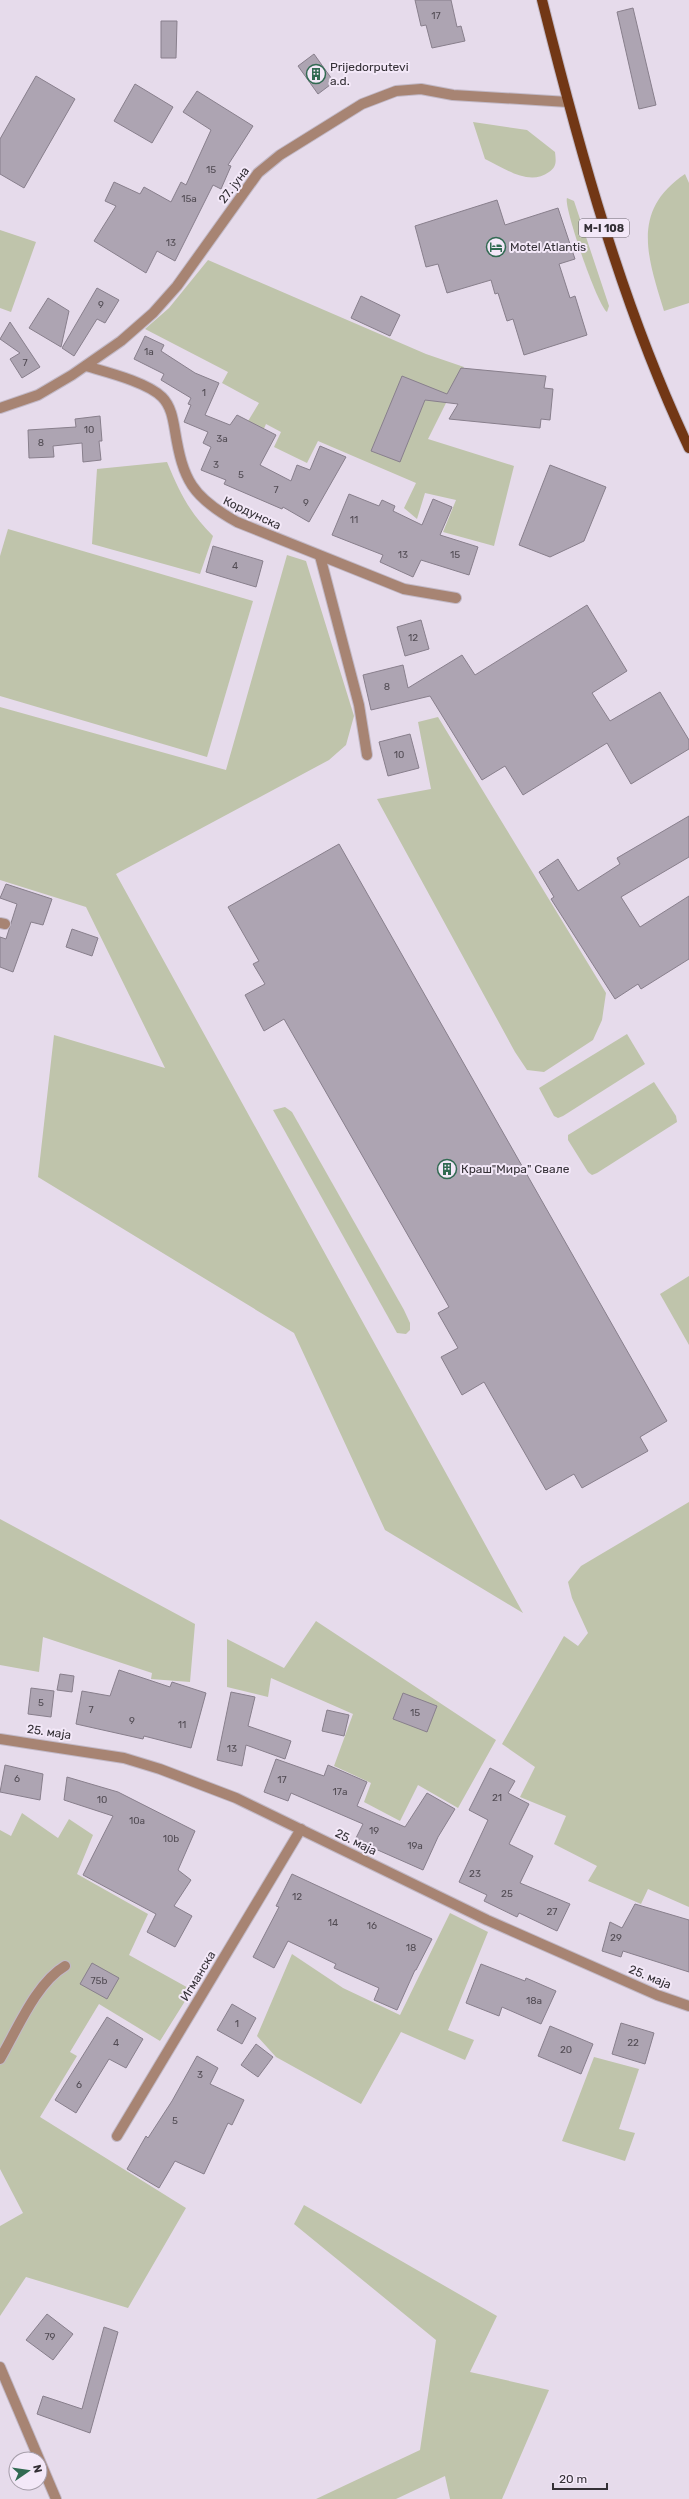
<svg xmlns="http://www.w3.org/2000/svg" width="689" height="2499" viewBox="0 0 689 2499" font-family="Rubik,sans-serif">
	<rect width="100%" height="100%" fill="#e6dbeb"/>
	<g fill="#bfc4ab">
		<path d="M473,122L527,130L555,152C556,161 557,167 549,172C529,187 504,168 485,159Z"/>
		<path d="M685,174L689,183V303L664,311C648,258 630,211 685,174Z"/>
		<path d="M567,198L574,201L609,306L607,312C598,307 563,206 567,198Z"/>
		<polygon points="0,230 36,242 11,312 0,308"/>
		<polygon points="208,260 426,354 464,367 428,439 514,466 494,546 443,532 456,500 425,493 417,519 404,508 416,483 318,441 307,463 274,447 281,432 266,424 259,440 242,431 259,403 222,383 228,372 145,329 169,308"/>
		<path d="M167,462C180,493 189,512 213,536L200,574L92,544L97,469Z"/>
		<polygon points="8,529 253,601 207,757 0,696 0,556"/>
		<polygon points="287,555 306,561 354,716 346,745 329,760 116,874 523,1613 385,1530 294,1333 38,1177 54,1035 165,1068 86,907 0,880 0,707 226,770"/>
		<polygon points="438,717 606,993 602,1020 593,1040 544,1072 527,1070 515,1052 377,799 431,789 418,722"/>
		<polygon points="627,1034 645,1064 563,1116 558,1118 554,1116 539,1088"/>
		<polygon points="654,1082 676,1116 677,1122 597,1173 592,1175 588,1172 568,1140 568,1135"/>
		<polygon points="285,1107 292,1112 404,1310 410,1323 410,1330 406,1334 397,1333 273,1110"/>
		<polygon points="689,1276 689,1345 660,1294"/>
		<polygon points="689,1502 689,1907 648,1889 641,1904 588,1881 597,1866 554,1844 566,1816 520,1797 535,1767 502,1744 564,1636 578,1646 588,1633 572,1598 568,1582 581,1566"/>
		<polygon points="0,1519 195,1624 190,1682 151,1679 152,1673 43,1637 39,1672 0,1665"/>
		<polygon points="316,1621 496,1740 458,1808 418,1785 400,1821 364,1802 371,1783 334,1766 353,1714 271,1678 268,1697 227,1687 227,1639 284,1668"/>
		<polygon points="22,1813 58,1838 69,1819 93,1835 77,1874 148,1914 129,1955 192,1990 160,2041 99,2004 70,2052 77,2056 40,2117 186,2208 128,2308 26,2277 0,2316 0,2226 23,2213 0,2169 0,1830 11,1836"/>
		<polygon points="450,1913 488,1932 448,2030 474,2040 465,2060 401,2032 361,2104 276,2057 257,2036 292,1954 343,1988 400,2015"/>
		<polygon points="594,2057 639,2069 619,2129 635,2133 625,2161 562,2141"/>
		<polygon points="304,2205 497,2316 470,2372 549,2390 502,2499 450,2499 445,2476 396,2499 316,2499 420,2450 436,2340 294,2224"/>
	</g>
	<g fill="#ada4b2" stroke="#887f8c">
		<polygon points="415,0 451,0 457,27 461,26 465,41 432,48 426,25 421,26"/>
		<polygon points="633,8 656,105 639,109 617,12"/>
		<polygon points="161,21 177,21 176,58 161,58"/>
		<polygon points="314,54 334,82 318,94 298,66"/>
		<polygon points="36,76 75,99 24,188 0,174 0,139"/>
		<polygon points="135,84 173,107 152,143 114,121"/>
		<polygon points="197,91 253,126 228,165 231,166 221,189 213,185 175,261 157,251 146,273 94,241 116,206 105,201 114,182 140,194 144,187 171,202 181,182 186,185 211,130 183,112"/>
		<polygon points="497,200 505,225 558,208 575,259 559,264 570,298 575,296 587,335 524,355 513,319 507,321 498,293 495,294 491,280 447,293 438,264 426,267 415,226"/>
		<polygon points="97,288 119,300 105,323 97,319 74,356 62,348"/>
		<polygon points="361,296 400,315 390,336 351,318"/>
		<polygon points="48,298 69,311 61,347 29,328"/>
		<polygon points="10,322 40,367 22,378 10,359 20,353 0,339"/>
		<polygon points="145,336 164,345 161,351 195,373 219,383 205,415 230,425 237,415 276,435 260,465 291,481 297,465 310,470 320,446 346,457 309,522 283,507 282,509 224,484 226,480 201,470 211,447 203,443 208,432 184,422 191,405 188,404 191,398 161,380 164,374 134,359"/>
		<polygon points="461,368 546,376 544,388 553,389 550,420 541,419 540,428 449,419 458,404 425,400 400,462 371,451 402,376 447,394"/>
		<polygon points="100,416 102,441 99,441 101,460 83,462 82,443 53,446 54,457 29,458 28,430 76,427 75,419"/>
		<polygon points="550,465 606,487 584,541 550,557 519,545"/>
		<polygon points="349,494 379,506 382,500 395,506 393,511 422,525 433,499 452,507 440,535 478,547 469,575 421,560 413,577 380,562 383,555 332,535"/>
		<polygon points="213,546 263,561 256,587 206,572"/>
		<polygon points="587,605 627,671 592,693 610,721 660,692 689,740 689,749 631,784 607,743 523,795 505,766 482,780 430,696 371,710 363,675 403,665 408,688 462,655 475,675"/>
		<polygon points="421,620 429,649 405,656 397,627"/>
		<polygon points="410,734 419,768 388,776 379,742"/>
		<polygon points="689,816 689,857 621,897 640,927 689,896 689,959 641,989 638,984 615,999 551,899 554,897 539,872 558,859 578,891 620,864 617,858"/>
		<polygon points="339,844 667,1421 640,1437 648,1451 582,1488 574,1474 546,1490 484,1382 462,1395 441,1357 458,1348 438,1313 449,1307 284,1019 264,1031 245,995 265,984 253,964 259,961 228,907"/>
		<polygon points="6,884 52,899 43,925 31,922 13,972 0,967 0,937 6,939 17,904 0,898"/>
		<polygon points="72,929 98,938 92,956 66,947"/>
		<polygon points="119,1670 170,1687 172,1682 206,1693 191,1748 144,1736 143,1739 76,1724 82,1691 110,1696"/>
		<polygon points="60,1674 74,1676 72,1692 57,1690"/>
		<polygon points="31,1688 54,1691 51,1717 28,1714"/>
		<polygon points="231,1692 255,1697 248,1726 291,1741 285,1759 246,1745 242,1766 217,1760"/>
		<polygon points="403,1693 437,1706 427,1732 393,1719"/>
		<polygon points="327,1710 349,1715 344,1736 322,1731"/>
		<polygon points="276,1759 324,1776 328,1765 367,1782 357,1806 405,1827 427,1793 455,1809 438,1837 423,1870 355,1840 363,1824 291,1793 288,1801 264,1792"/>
		<polygon points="5,1765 43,1774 40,1800 0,1792"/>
		<polygon points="490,1768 515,1781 508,1793 529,1804 509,1844 533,1856 520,1883 570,1904 557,1931 519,1913 517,1917 484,1901 487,1895 459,1882 488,1820 469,1810"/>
		<polygon points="67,1777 118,1792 195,1831 178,1870 191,1880 174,1906 192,1916 175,1947 147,1932 156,1914 83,1875 113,1816 64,1800"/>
		<polygon points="292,1874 432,1939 416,1970 415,1970 397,2010 374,2000 379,1988 334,1968 336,1964 288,1941 274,1968 253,1957 279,1907 276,1906"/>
		<polygon points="635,1904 689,1920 689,1972 623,1951 621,1957 602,1951 610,1922 622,1928"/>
		<polygon points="92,1963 119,1978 107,1999 80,1984"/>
		<polygon points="481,1964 525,1981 526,1978 556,1991 541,2024 502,2007 499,2016 466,2003"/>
		<polygon points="232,2004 256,2018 242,2044 217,2030"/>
		<polygon points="107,2017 143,2039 126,2068 109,2059 76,2113 55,2100"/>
		<polygon points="621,2023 654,2033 645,2064 612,2054"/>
		<polygon points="550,2026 593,2044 581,2074 538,2056"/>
		<polygon points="256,2044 273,2057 258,2077 241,2065"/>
		<polygon points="197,2056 218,2068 210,2084 244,2100 232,2125 228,2123 204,2174 175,2161 159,2188 127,2169 146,2136 148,2138 172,2101"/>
		<polygon points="47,2314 73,2334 53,2360 26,2340"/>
		<polygon points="104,2327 118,2332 90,2433 37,2414 43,2396 82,2409"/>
	</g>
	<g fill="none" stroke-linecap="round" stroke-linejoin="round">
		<g stroke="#c2b9c7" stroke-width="12">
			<g id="minor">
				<path d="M86,366C106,372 147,382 162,397C171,406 173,419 175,431C183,480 192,497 237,522L404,589L456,598"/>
				<polyline points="0,408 38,395 72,375 121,341 153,313 177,286 258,173 280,155 362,104 396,91 421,89 453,95 568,102"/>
				<polyline points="320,556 359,705 367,755"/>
				<polyline points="0,923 5,924"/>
				<polyline points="0,1739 124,1758 160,1769 236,1798 487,1920 657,1995 689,2006"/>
				<path d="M0,2059C17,2030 36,1983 65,1966"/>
				<polyline points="117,2136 301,1829"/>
				<polyline points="0,2367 56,2499"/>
			</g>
		</g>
		<g stroke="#c2b9c7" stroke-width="12">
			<path id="major" d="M542,0C580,152 622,306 689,448"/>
		</g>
		<use href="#minor" stroke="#a78473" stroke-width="10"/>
		<use href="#major" stroke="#723715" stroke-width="10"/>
	</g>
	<defs>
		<g id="building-ring" transform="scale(1)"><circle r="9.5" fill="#f3e8f8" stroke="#316a52" stroke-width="1.5"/><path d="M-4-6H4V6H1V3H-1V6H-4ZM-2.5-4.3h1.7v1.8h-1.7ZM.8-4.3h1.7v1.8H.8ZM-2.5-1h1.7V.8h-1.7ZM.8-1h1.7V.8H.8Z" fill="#316a52"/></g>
		<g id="hotel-ring" transform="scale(1)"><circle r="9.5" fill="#f3e8f8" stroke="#316a52" stroke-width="1.5"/><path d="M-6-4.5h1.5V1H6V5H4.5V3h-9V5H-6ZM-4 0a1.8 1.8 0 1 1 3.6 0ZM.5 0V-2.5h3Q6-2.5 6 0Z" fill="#316a52"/></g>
	</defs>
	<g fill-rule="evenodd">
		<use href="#building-ring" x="316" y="74"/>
		<use href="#hotel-ring" x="496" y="247"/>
		<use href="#building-ring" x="447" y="1169"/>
	</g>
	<g text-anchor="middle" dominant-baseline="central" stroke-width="4" stroke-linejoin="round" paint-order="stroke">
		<g font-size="10" fill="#524c54">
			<text x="436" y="16">17</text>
			<text x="211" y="170">15</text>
			<text x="189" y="199">15a</text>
			<text x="171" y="243">13</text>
			<text x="101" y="305">9</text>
			<text x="149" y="352">1a</text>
			<text x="25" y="363">7</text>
			<text x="204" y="393">1</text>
			<text x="89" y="430">10</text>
			<text x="222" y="439">3a</text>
			<text x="41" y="443">8</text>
			<text x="216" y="465">3</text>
			<text x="241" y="475">5</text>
			<text x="276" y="490">7</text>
			<text x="306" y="503">9</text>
			<text x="354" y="520">11</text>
			<text x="403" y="555">13</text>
			<text x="455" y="555">15</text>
			<text x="235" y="566">4</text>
			<text x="413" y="638">12</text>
			<text x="387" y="687">8</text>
			<text x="399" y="755">10</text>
			<text x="41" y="1703">5</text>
			<text x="91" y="1710">7</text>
			<text x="415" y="1713">15</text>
			<text x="132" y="1721">9</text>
			<text x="182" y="1725">11</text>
			<text x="232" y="1749">13</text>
			<text x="17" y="1779">6</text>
			<text x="282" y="1780">17</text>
			<text x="340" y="1792">17a</text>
			<text x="497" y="1798">21</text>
			<text x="102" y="1800">10</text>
			<text x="137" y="1821">10a</text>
			<text x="374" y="1831">19</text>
			<text x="171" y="1839">10b</text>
			<text x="415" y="1846">19a</text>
			<text x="475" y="1874">23</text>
			<text x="507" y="1894">25</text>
			<text x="297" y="1897">12</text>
			<text x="552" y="1912">27</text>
			<text x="333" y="1923">14</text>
			<text x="372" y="1926">16</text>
			<text x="616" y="1938">29</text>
			<text x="411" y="1948">18</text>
			<text x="99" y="1981">75b</text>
			<text x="534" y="2001">18a</text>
			<text x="237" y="2024">1</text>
			<text x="116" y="2043">4</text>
			<text x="633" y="2043">22</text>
			<text x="566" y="2050">20</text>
			<text x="200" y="2075">3</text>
			<text x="79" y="2085">6</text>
			<text x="175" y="2121">5</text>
			<text x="50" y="2337">79</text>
		</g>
		<rect fill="#f3e8f8" stroke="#6d6670" stroke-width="1" x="579" y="219" width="50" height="18" rx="3"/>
		<g font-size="11" font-weight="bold" fill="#332f35">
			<text x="604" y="228">M-I 108</text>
		</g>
		<g font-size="12" fill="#332f35" stroke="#f3e8f8" text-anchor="start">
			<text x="330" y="67">Prijedorputevi<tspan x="330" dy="14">a.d.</tspan></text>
			<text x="510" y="247">Motel Atlantis</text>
			<text x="461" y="1169">Краш"Мира" Свале</text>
		</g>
		<g font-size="12" fill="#332f35" stroke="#f3e8f8">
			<text transform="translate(234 185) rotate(-53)">27. јуна</text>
			<text transform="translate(252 513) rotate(25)">Кордунска</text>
			<text transform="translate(49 1732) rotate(8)">25. маја</text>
			<text transform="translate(356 1842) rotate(26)">25. маја</text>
			<text transform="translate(198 1976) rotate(-59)">Игманска</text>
			<text transform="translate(650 1977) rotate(22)">25. маја</text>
		</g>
	</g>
	<g transform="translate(28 2471) rotate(77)"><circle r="19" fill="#f3e8f8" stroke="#a69eaa"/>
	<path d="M0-3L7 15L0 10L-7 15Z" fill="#316a52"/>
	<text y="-6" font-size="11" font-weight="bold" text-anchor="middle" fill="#332f35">N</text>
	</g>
	<path d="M553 2483v6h54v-6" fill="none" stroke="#332f35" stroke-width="2"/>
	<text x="559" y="2483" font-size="12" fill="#332f35" stroke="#f3e8f8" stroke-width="3" paint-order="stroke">20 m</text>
</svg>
